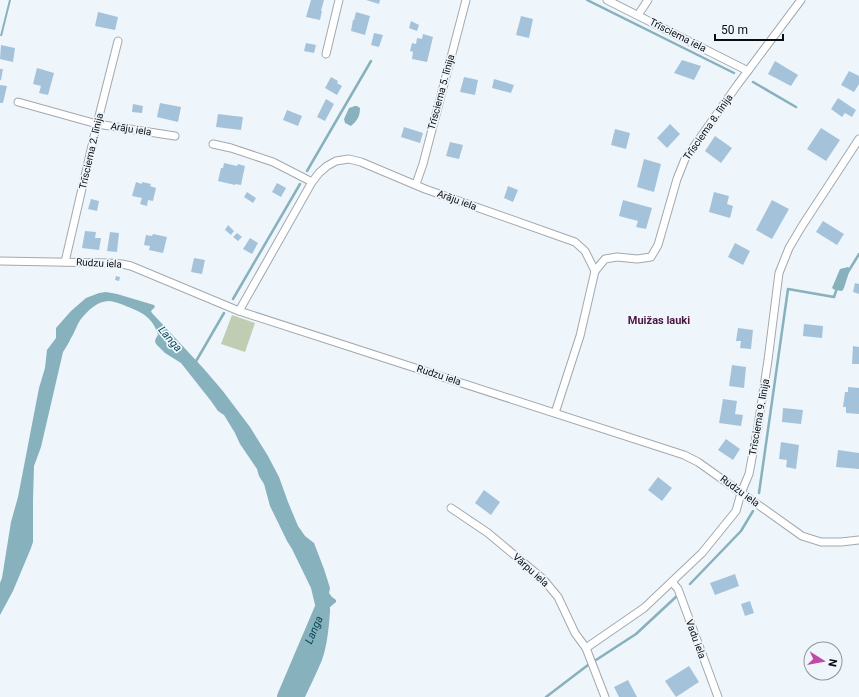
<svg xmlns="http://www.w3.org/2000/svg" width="859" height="697" viewBox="0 0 859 697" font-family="Roboto,sans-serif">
	<rect width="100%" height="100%" fill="#eef5fb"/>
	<polygon fill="#c0cdb2" points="232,315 255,323 245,352 221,344"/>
	<g fill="#87b1bc">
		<polygon points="9,0 11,0 2,36 0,36"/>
		<path d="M355,106H357L360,108C360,116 357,121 351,126L345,123L344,119L349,108Z"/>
		<polygon points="848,267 850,269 844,288 842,291 835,290 832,288 840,269"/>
		<path d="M106,292L117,294L154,305L155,307L151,311L152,313L204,369L222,390L250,427L268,456L279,477L288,502L298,526L305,536L314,543L324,569L330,588L329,593L332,597L336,600V602L330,607C330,620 327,648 322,660C317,672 311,684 305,697H285C290,691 290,686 292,679C293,676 296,674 297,671C299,665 303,659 304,653L308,650L310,646L316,618V609L311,588L292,549L287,541L270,506L264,484L259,476L257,469L240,444L235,433L224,415L218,411L211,401L181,363L165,353L156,344L155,341L156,338L158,335C154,321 146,314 133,309C126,306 118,302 109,301C98,301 88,310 81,319C77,324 75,332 71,338C69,343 66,347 63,352L41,447L34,466L33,500V542L31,548L13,591L0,615V583L2,578L11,522L18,497L39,388L45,368L47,350L56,338V328L71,311L86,298L99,293Z"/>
	</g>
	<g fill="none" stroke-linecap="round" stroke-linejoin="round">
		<g stroke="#87b1bc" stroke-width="2.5">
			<polyline points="587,0 734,73"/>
			<polyline points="753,82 796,107"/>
			<polyline points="307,171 371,61"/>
			<polyline points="848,272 859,254"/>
			<polyline points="233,299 300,184"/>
			<polyline points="195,363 224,313"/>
			<polyline points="759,493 788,289 834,297 837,288"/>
			<polyline points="690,584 741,531 753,511"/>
			<polyline points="596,660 636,634 678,595"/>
			<polyline points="546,697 588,665"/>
		</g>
		<path stroke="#87b1bc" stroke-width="16" id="s1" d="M285,697L322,610"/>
	</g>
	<g fill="#a4c3db">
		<polygon points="311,0 324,0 321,11 322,11 320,20 306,17"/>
		<polygon points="366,0 380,0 379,4"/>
		<polygon points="98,12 118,17 115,30 95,26"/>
		<polygon points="356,12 370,16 365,35 351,31 353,20 354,20"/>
		<polygon points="521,16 533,19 529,38 516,35"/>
		<polygon points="411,21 419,25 417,31 409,28"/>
		<polygon points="374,33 383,35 379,47 371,45"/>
		<polygon points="423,34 433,37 427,62 412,59 413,52 410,51 412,43 416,44 417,38 422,39"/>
		<polygon points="306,43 316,45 314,53 304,51"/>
		<polygon points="1,45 15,48 13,62 0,59"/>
		<polygon points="682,60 701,66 694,80 674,73"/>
		<polygon points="775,61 798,75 791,86 768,74"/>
		<polygon points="37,68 54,73 48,95 39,93 41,86 33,84"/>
		<polygon points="0,69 3,69 1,80 0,80"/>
		<polygon points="849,71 859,76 859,84 854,92 841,85"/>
		<polygon points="331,77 338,81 337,83 342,86 337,95 325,88"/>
		<polygon points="464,77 478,80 475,95 460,92"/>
		<polygon points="494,79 514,85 511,93 492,88"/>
		<polygon points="0,85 7,86 3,103 0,103"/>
		<polygon points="838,98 856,110 852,117 845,113 842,117 831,109"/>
		<polygon points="326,99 334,104 325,121 317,117"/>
		<polygon points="160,103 181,107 178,122 157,117"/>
		<polygon points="133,104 143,106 142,113 132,112"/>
		<polygon points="287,110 302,116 298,126 283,120"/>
		<polygon points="218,114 243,117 241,130 216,127"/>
		<polygon points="670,124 680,134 667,148 657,138"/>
		<polygon points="404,127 423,133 420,143 401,137"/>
		<polygon points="821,128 840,140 826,161 807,149"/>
		<polygon points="615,129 630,133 626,149 611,145"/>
		<polygon points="715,136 732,148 721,163 705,151"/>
		<polygon points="450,142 463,145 459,159 446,156"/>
		<polygon points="644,159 661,164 654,192 637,187"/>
		<polygon points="224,163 237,166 238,164 245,166 241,185 235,184 235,185 218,181 221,168 223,168"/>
		<polygon points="136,182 142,184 142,182 151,184 150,186 156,188 153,201 148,200 147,206 140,204 142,198 132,196"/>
		<polygon points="277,183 286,188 281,197 272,192"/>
		<polygon points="508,186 518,190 513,202 504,198"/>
		<polygon points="247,192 256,198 253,203 244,197"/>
		<polygon points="714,192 729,196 727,204 733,206 730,218 709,212"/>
		<polygon points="91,199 99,201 97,211 88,209"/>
		<polygon points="623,200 652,208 646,229 636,227 638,221 619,216"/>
		<polygon points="772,200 789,209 772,239 756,230"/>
		<polygon points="823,221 844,234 837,245 816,232"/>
		<polygon points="228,225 234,231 231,235 225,230"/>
		<polygon points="85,231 96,232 95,238 101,238 99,250 82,248"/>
		<polygon points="110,232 119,233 117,252 107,251"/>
		<polygon points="237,233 242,237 238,241 233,237"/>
		<polygon points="153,234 167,237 163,253 149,250 150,246 144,245 146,235 152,236"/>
		<polygon points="250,238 258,243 252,254 243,249"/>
		<polygon points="735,243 750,251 743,265 728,257"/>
		<polygon points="194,258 205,260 202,274 191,272"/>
		<polygon points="116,276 120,277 119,281 115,280"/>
		<polygon points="855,283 859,284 859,294 853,292"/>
		<polygon points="804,324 823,326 822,338 803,336"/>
		<polygon points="738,328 753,330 751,349 740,348 741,341 736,341"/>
		<polygon points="853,346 859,347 859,364 852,364"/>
		<polygon points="732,365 746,367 744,388 729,386"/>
		<polygon points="848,387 859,388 859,414 846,413 846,407 843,407 845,392 848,392"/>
		<polygon points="723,399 737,401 735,414 743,415 741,426 719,423"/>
		<polygon points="783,408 803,410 801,424 782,422"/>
		<polygon points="726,439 740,449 733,460 718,450"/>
		<polygon points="781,442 799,445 796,469 786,467 787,460 779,459"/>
		<polygon points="838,450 859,453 859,469 836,467"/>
		<polygon points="658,477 672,488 662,501 648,490"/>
		<polygon points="484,490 500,502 491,515 475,503"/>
		<polygon points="735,574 739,586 715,595 710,583"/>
		<polygon points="750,601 754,613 745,616 741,604"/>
		<polygon points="689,666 699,682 676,697 665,681"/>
		<polygon points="628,680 637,697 619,697 614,687"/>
	</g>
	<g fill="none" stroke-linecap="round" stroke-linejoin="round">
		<g stroke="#a2a9ae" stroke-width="9">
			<g id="minor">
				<polyline points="607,0 748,71"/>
				<polyline points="638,15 648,0"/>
				<polyline points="326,54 339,0"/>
				<polyline points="18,102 97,124 175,136"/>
				<polyline points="213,144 231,148 273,162 312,182"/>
				<polyline points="416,184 423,164 466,0"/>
				<polyline points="0,261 109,263 122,264 131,266 239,311 684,455 698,462 802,536 821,542 841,542 859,540"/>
				<polyline points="65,262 97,124 118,41"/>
				<polyline points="595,271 605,259 617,257 637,259 651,257 658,245 677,179 685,159 738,84 801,0"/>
				<polyline points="239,311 312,182 319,173 327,166 336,161 349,159 361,162 425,189 575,242 585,251 595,271 580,336 555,413"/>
				<polyline points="451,508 488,533 543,579 558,597 575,633 586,648 605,697"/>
				<polyline points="672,582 678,589 718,697"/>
				<polyline points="586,648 644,608 702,553 736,511 741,493 749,474 758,426 768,360 779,273 789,248 802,226 859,139"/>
			</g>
		</g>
		<use href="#minor" stroke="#fff" stroke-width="7"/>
	</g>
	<g text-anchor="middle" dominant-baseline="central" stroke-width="3.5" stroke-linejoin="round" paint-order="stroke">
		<g font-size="10" fill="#0b0d0f" stroke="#eef5fb">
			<text transform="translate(678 35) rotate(27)">Trīsciema iela</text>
			<text transform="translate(441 92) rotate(-75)">Trīsciema 5. līnija</text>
			<text transform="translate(708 127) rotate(-55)">Trīsciema 8. līnija</text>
			<text transform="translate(131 129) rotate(9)">Arāju iela</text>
			<text transform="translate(91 151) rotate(-77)">Trīsciema 2. līnija</text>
			<text transform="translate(457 200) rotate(20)">Arāju iela</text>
			<text transform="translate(99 263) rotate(3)">Rudzu iela</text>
			<text transform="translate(439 375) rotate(18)">Rudzu iela</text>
			<text transform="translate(759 417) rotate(-80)">Trīsciema 9. līnija</text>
			<text transform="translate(740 491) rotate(36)">Rudzu iela</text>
			<text transform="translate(531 570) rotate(42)">Vārpu iela</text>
			<text transform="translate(696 639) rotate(70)">Vadu iela</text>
		</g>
		<g font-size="11" font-weight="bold" fill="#4e1742" stroke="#eef5fb">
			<text x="659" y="320">Muižas lauki</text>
		</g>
		<g font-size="11" font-style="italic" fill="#054753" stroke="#eef5fb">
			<text transform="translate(170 339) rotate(49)">Langa</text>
			<text stroke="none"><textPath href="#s1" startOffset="73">Langa</textPath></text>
		</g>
	</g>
	<g transform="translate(823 661) rotate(101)"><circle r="19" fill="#eef5fb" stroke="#93989d"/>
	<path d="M0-3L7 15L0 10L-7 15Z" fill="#c04ba4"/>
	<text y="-6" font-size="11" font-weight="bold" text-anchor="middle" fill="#0b0d0f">N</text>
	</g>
	<path d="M715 34v6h68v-6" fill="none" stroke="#0b0d0f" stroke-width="2"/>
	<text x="721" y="34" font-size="12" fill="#0b0d0f" stroke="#eef5fb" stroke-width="3" paint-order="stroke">50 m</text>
</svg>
